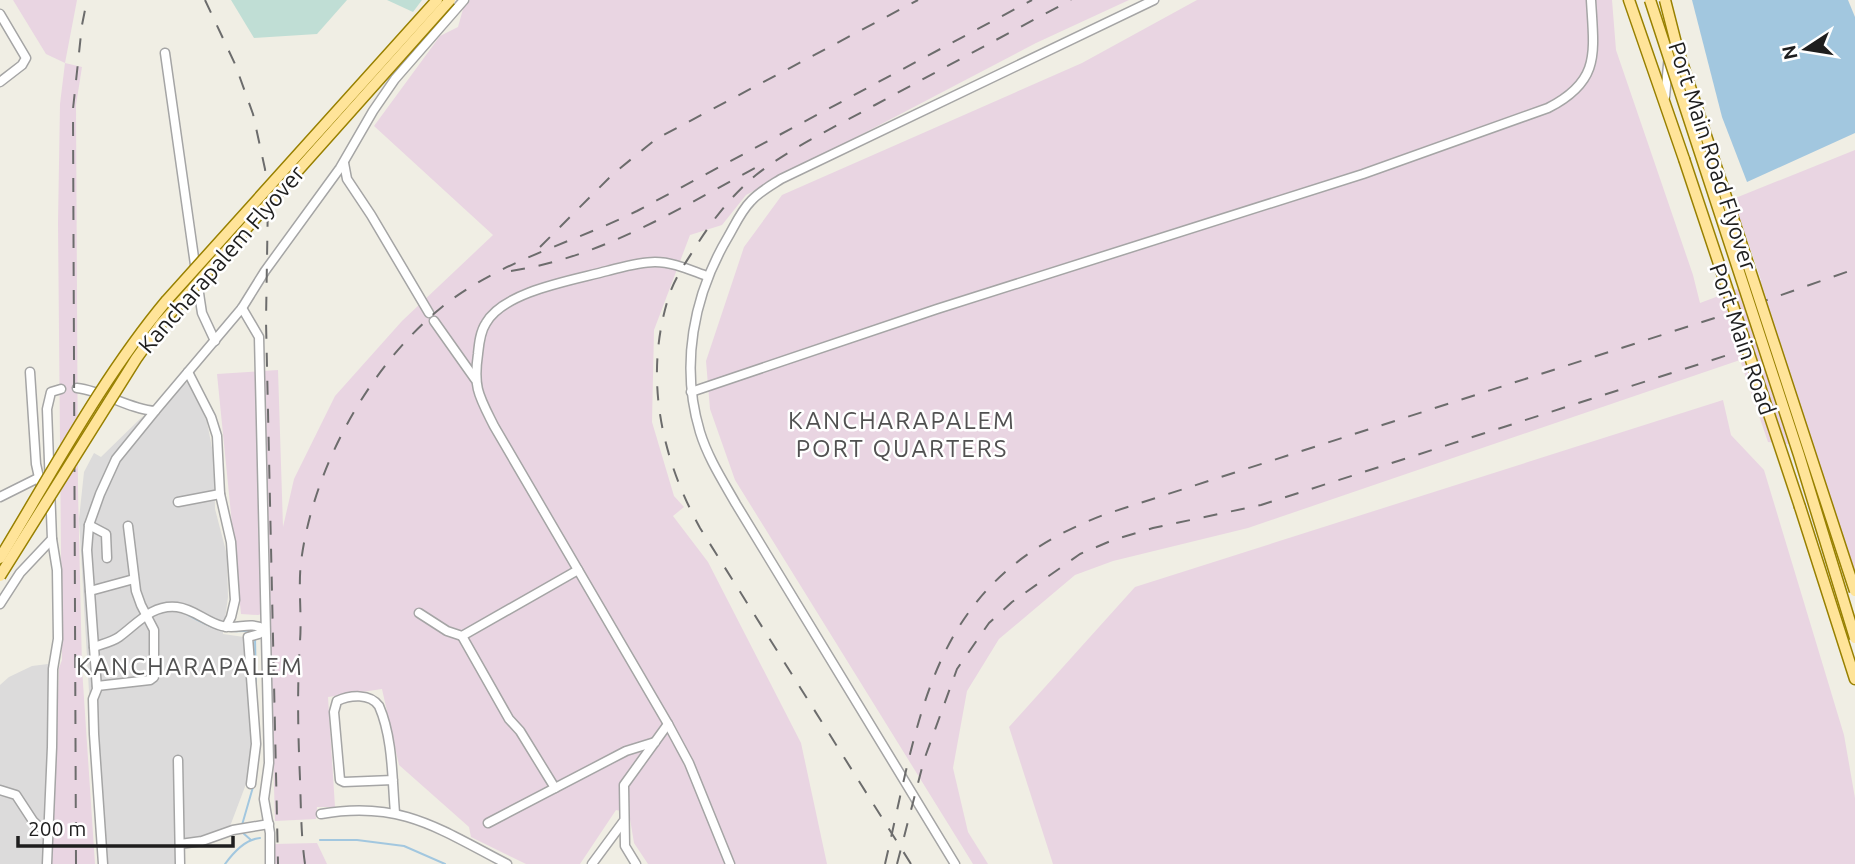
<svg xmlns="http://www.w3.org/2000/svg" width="1855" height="864" viewBox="0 0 1855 864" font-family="Ubuntu,sans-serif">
	<rect width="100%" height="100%" fill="#f0eee4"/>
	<g fill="#dcdbdb">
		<polygon points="190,380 207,422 214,458 215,509 227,555 228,597 223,634 244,637 253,742 246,784 229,829 182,848 180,864 99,864 79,519 84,472 94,453 101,457 141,418"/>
		<polygon points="48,664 48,751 43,864 0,864 0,685 9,677 32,666"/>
	</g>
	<g fill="#e9d5e2">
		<polygon points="13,0 77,0 65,63 82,67 76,105 78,490 82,668 95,864 52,864 59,668 62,660 58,223 60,104 65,63 46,54"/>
		<polygon points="470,0 1129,0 1036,43 746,195 722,225 690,235 654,330 652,422 674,496 684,507 673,516 708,562 801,743 827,864 648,864 634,843 629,813 616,810 580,864 526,864 471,837 469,827 399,765 382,689 328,697 335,807 317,807 316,819 275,821 269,612 258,615 241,614 217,374 278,370 283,527 294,479 335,396 402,321 493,235 374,126 440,36 458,27 463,9"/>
		<polygon points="1197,0 1612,0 1616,50 1693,275 1700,303 1761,280 1733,199 1855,150 1855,591 1808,446 1768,442 1740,360 1248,528 1113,561 1075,575 999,639 967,691 953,768 968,832 988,864 973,864 735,480 710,409 706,361 744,247 782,195 1082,63"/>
		<polygon points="1723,400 1731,435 1764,470 1844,735 1855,798 1855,864 1053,864 1009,727 1135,587"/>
		<polygon points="317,843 327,864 272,864 274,844"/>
	</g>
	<g fill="#c0ded5">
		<polygon points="231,0 347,0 317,34 254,38"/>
		<polygon points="387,0 422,0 413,12"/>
	</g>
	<polygon fill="#a2c7df" points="1692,0 1848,0 1855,17 1855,133 1747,182 1722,117"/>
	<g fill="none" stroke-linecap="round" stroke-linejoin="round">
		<g stroke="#a2c7df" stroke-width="2">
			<path d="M181,611C206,625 221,635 251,630L253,632"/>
			<polyline points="255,637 256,694"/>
			<polyline points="242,825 253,787"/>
			<polyline points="243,833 251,840"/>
			<polyline points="320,840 357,840 404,846 445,864"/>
			<path d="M225,864C233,853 246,839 260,838"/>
		</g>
		<g stroke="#a5a5a5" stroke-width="11">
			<g id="minor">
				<polyline points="0,14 26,58 22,65 0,82"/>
				<polyline points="165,53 200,300 202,313 215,341"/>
				<polyline points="1665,97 1671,33"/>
				<polyline points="344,163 347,179 371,215 429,313"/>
				<path d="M707,276C690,270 673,262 655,262C639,262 623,267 607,271C574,280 504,291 486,323C480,332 479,344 478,354C473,388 479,396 494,426L668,724L689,763L730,864"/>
				<polyline points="242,308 259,337 269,763 264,799 270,833 270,864"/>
				<polyline points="434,321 475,379"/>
				<polyline points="30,372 36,464 42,491"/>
				<polyline points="188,372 211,417 217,436 220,494 231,542 235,600 231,617 226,627"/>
				<path d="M77,388C104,391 128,409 155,411L242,308L265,271L340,168L373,111L395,79L464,0"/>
				<path d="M691,392L937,309L1363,174L1548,108C1601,81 1594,53 1591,0"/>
				<polyline points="0,497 38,478"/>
				<polyline points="178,502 220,494"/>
				<polyline points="89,525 106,534 107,558"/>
				<polyline points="90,591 134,579"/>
				<polyline points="0,604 20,573 52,539 47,409 51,392 61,389"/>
				<polyline points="419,613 447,631 462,636 578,570"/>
				<polyline points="462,636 509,719 520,731 555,788"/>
				<path d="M94,647C102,644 112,642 119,637C137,624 152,604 177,607C194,609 206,622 222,626C238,630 249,621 265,629L259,634L248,637L256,744L251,784"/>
				<polyline points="97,686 150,680 154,677 154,630 141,605 136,591 128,526"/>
				<polyline points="178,760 180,864"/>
				<path d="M393,780L344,782L340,780L334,712L337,701C350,695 370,693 379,706C393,738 392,778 395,813"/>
				<polyline points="0,790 16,795 33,821 48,835"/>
				<path d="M321,814C401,800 439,829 507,864"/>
				<polyline points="488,823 626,751 655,742"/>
				<polyline points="180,844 202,841 233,830 269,824"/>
				<polyline points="47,864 52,747 53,669 58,639 57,570 52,539"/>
				<polyline points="103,864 94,734 93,699 97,689 87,550 89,525 100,494 116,459 155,411"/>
				<polyline points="592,864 623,822"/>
				<polyline points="636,864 625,846 624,785 668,724"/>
				<path d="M955,864L736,504C723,481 708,458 700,432C680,366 693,296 728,237C735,225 741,211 751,201C759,192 770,186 781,179L1154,0"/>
			</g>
		</g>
		<g stroke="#988000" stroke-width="13">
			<g id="major">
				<polyline points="1629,0 1684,159"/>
				<polyline points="1800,507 1855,679"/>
			</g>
		</g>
		<use href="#minor" stroke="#fff" stroke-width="8"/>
		<use href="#major" stroke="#ffe499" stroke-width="10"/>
		<g stroke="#6c6c6c" stroke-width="2" stroke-dasharray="14 14" stroke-linecap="butt">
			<polyline points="205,0 235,64 253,114 265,169 268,197 266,321 278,864"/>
			<polyline points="540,247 613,174 656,139 918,0"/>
			<path d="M511,271C602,257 676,210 757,167"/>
			<polyline points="76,864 73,109 82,25 87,0"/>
			<path d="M305,864C301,836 301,808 300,779C298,733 297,688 300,641C302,615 298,588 301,562C313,468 369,366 442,307C499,261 573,243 637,211L1032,0"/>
			<path d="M885,864C922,705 932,579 1106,514L1730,313L1855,269"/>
			<polyline points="897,864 924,760 957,669 989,623 1012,602 1080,554 1113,540 1153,528 1261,505 1790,335"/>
			<path d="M911,864L700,528C661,457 644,378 668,299C674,278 687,261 698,243C714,218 733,194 756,175C792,147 835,127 875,105C940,70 1005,35 1071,0"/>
		</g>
		<g stroke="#988000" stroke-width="13" stroke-linecap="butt">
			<g id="major-bridge">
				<polyline points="1650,0 1799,455 1855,638"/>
				<polyline points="1665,0 1677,47 1855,591"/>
				<polyline points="1684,159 1800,507"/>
				<path d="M0,558C53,471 102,378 167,300L437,0"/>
				<polyline points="0,576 136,359 161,324 450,0"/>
			</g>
		</g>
		<use href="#major-bridge" stroke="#ffe499" stroke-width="10"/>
	</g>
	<g text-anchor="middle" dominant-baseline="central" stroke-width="5" stroke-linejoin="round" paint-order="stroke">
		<g font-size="23" fill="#1e1e1e" stroke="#fff">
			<text transform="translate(1713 156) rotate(72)">Port Main Road Flyover</text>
			<text transform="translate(221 259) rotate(-49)">Kancharapalem Flyover</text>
			<text transform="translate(1743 339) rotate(71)">Port Main Road</text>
		</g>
		<g font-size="24" letter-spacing="2" fill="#515151" stroke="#fff">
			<text x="902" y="420">KANCHARAPALEM<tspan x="902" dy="28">PORT QUARTERS</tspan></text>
			<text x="190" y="666">KANCHARAPALEM</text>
		</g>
	</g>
	<g transform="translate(1806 49) rotate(258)" stroke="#ffffff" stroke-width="5" paint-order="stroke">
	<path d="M0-5L12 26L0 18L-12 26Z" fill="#1e1e1e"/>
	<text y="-10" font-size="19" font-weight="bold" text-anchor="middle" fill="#1e1e1e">N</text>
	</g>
	<path d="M18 836v10h215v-10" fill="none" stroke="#1e1e1e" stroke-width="3.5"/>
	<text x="28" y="836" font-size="21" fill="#1e1e1e" stroke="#ffffff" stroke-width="5" paint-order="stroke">200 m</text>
</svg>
